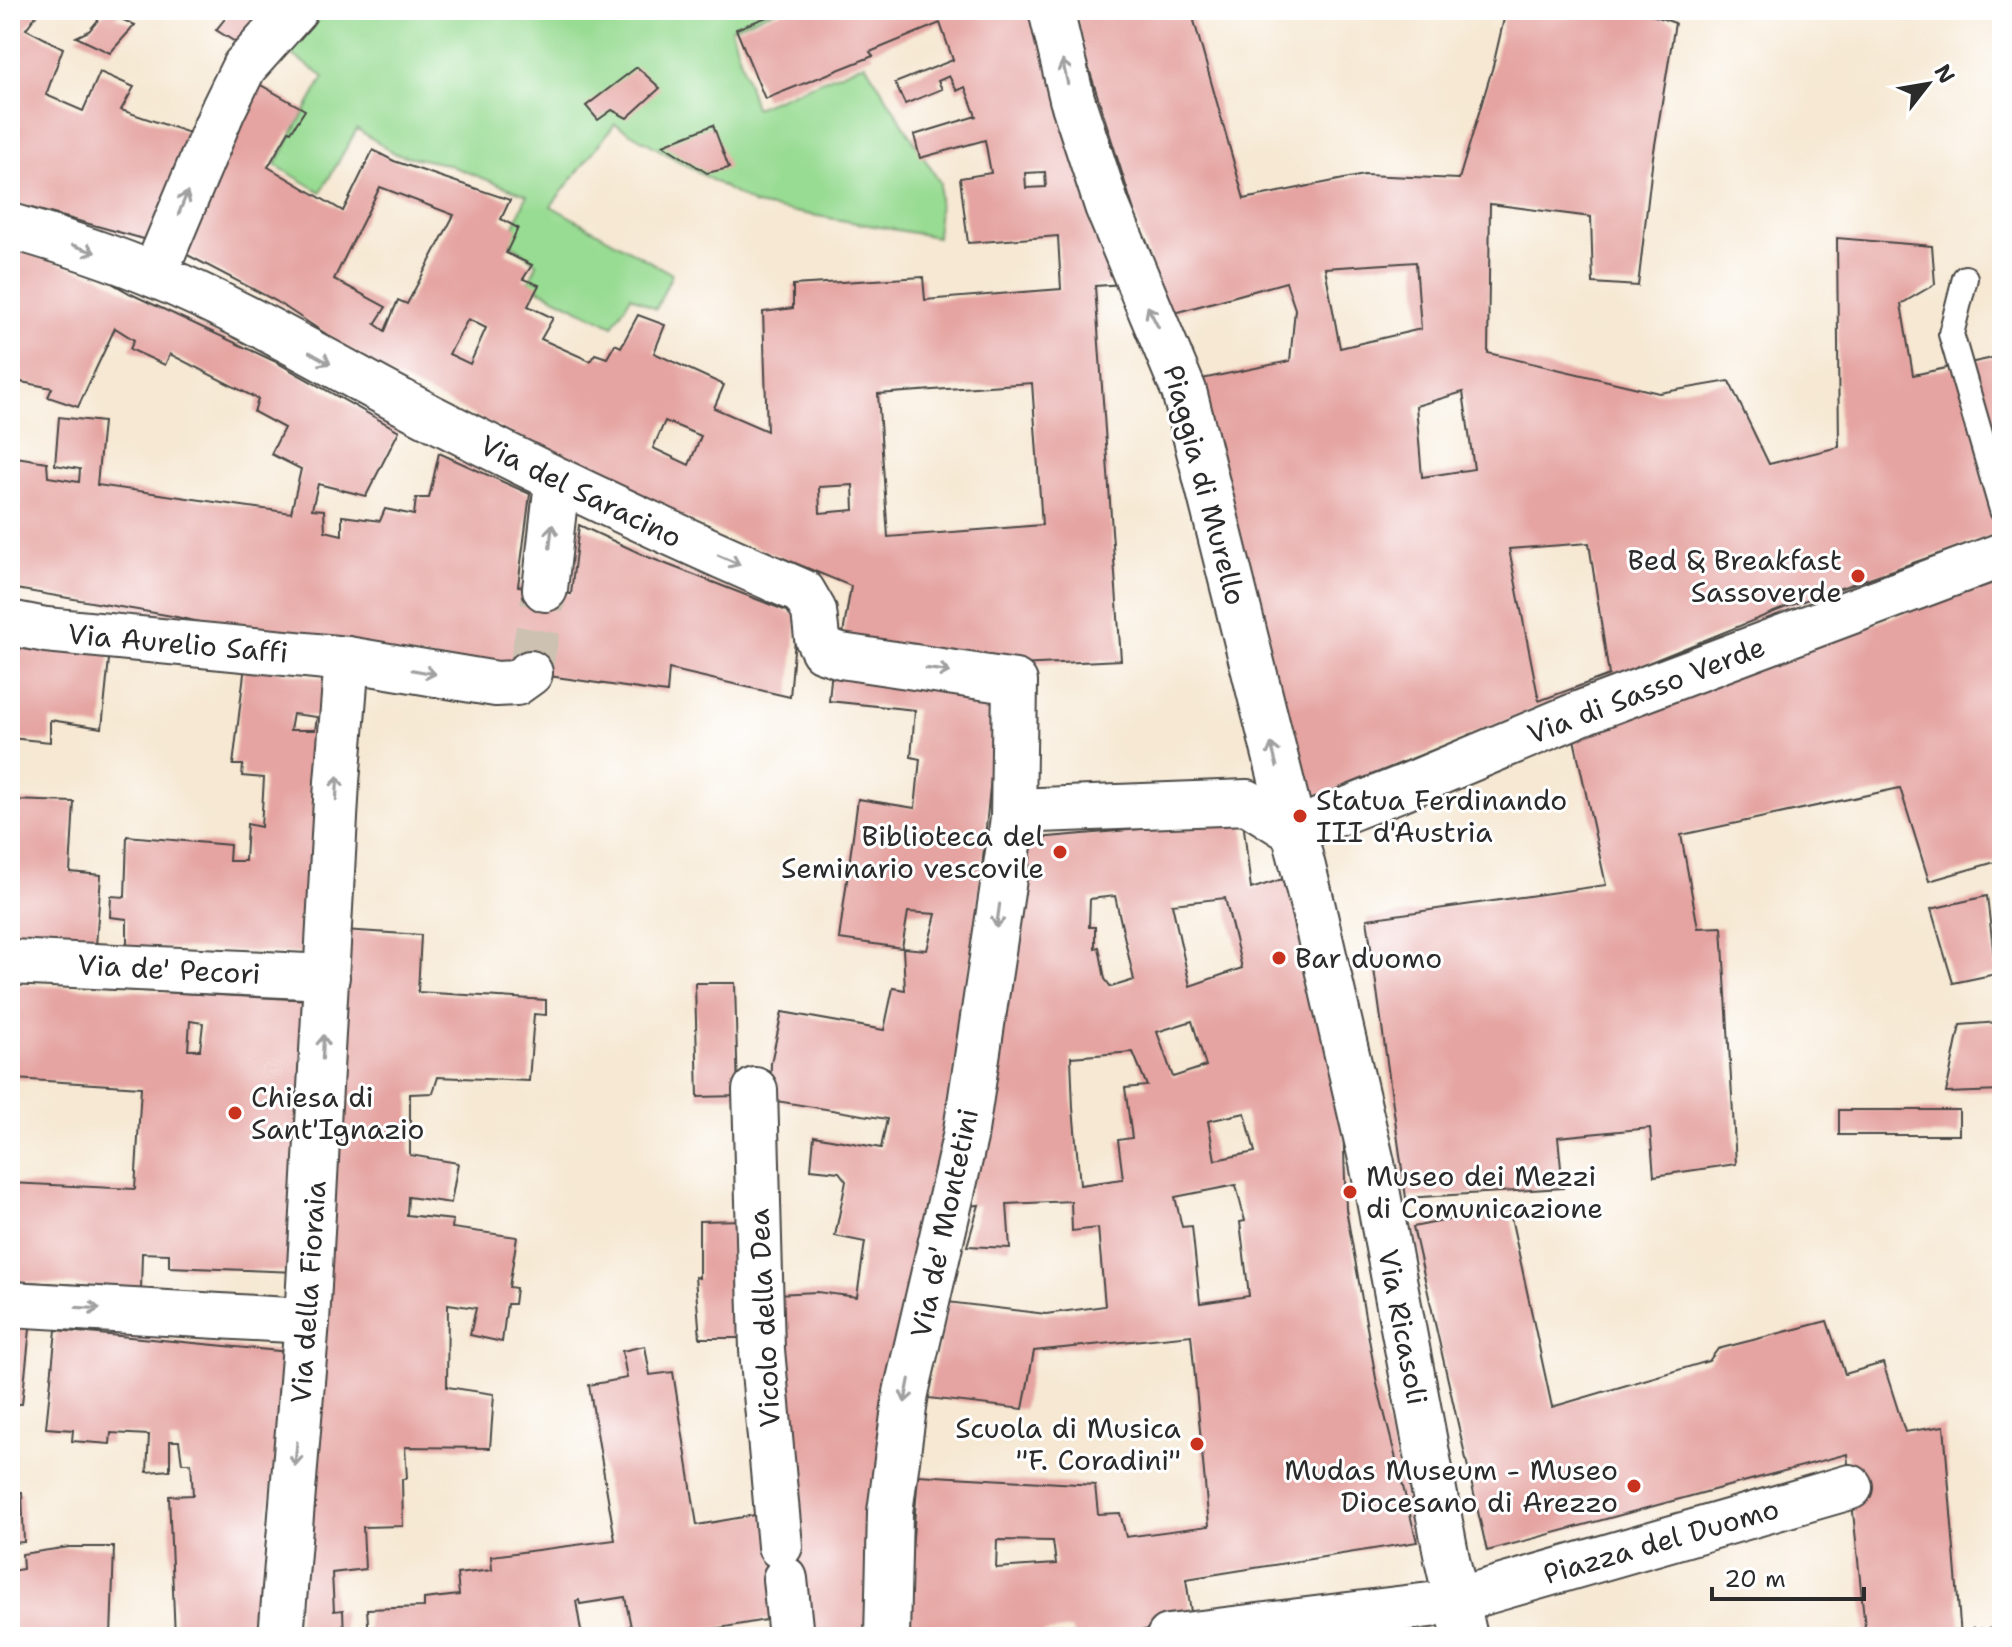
<svg xmlns="http://www.w3.org/2000/svg" width="2012" height="1647" viewBox="0 0 2012 1647" font-family="'Shantell Sans',sans-serif">
	<rect width="100%" height="100%" fill="#fff"/>
	<filter id="ink" filterUnits="userSpaceOnUse"><feTurbulence type="fractalNoise" baseFrequency=".0125" numOctaves="2"/><feDisplacementMap in="SourceGraphic" scale="16" xChannelSelector="R" yChannelSelector="G"/><feConvolveMatrix kernelMatrix="1 2 1 2 8 2 1 2 1" color-interpolation-filters="sRGB"/></filter>
	<filter id="wash" filterUnits="userSpaceOnUse"><feTurbulence type="fractalNoise" baseFrequency=".006" numOctaves="4" result="noise"/><feDisplacementMap in="SourceGraphic" scale="32" xChannelSelector="R" yChannelSelector="G"/><feGaussianBlur stdDeviation="1.8" result="paint"/><feColorMatrix in="noise" values="0 0 0 0 0 0 0 0 0 0 0 0 0 0 0 0 0 1.4 0 .05"/><feComposite in="paint" operator="in"/></filter>
	<g filter="url(#wash)">
		<rect width="100%" height="100%" fill="#f6e8d3"/>
		<polygon fill="#98db93" stroke="#62835f" stroke-width="2" points="305,10 776,10 731,28 755,108 865,63 940,183 937,237 755,205 615,124 551,206 672,274 656,309 631,296 613,326 528,284 537,264 508,241 527,195 446,164 396,154 357,129 321,192 275,165 324,77 274,42"/>
		<g id="blocks">
			<g fill="#e5a4a1" fill-rule="evenodd">
				<polygon points="10,10 40,10 26,29 63,48 46,95 83,111 100,72 134,87 121,110 196,135 151,241 10,202"/>
				<polygon points="102,10 123,10 116,17 135,25 110,53 76,37 89,31 105,12"/>
				<polygon points="232,10 279,10 245,48 216,30"/>
				<path d="M785,10H1034L1123,284L1095,286L1121,660L997,666L842,640L851,586L669,511L379,369L276,301L176,249L257,83L305,110L291,132L289,131L268,167L343,211L373,150L394,161L510,200L501,219L518,228L506,253L532,265L523,279L539,285L528,306L553,318L541,339L590,361L595,354L607,358L615,344L621,347L638,315L665,325L654,353L724,385L714,408L767,431L763,312L793,308V285L923,277L925,300L1061,289L1058,236L968,243L960,178L991,173L985,140L920,158L914,135L976,116L965,87L957,91L949,76L938,81L942,89L905,104L895,83L953,60L940,23L870,52L873,56L765,99L736,29ZM1045,172L1046,187L1026,188L1025,173ZM380,187L454,215L407,304L398,300L385,331L375,324L386,307L334,279ZM468,319L486,328L470,364L449,354ZM1032,383L1042,525L888,537L878,394ZM665,421L701,436L689,465L653,448ZM853,485L854,510L820,513L819,487Z"/>
				<path d="M1075,10H1191L1244,199L1364,175L1459,179L1493,66L1506,10H1638L1675,23L1653,157L1638,286L1593,283L1591,217L1490,204L1488,353L1659,393L1729,381L1769,464L1839,447L1837,238L1932,246L1935,284L1901,304L1913,375L2002,356V532L1789,606L1302,803L1197,380L1290,361L1295,309L1286,282L1167,315L1083,50ZM1416,262L1421,329L1340,348L1325,268ZM1463,392L1474,469L1422,477L1416,406ZM1589,543L1609,675L1539,701L1509,549Z"/>
				<polygon points="637,67 660,88 627,118 612,110 598,120 586,106"/>
				<polygon points="713,125 729,168 707,173 663,145"/>
				<polygon points="10,248 101,277 131,294 274,361 399,431 366,496 318,484 312,509 324,510 325,531 342,535 342,516 380,521 385,509 414,515 416,498 429,498 439,453 530,494 518,586 571,594 579,525 648,557 797,615 790,697 669,669 667,693 244,632 172,616 10,588 10,456 47,462 48,477 79,482 80,469 55,465 59,417 103,422 97,485 291,513 301,469 271,454 284,428 254,412 258,399 170,354 165,365 130,349 134,340 115,328 78,407 48,397 52,388 21,382 16,395 10,393"/>
				<polygon points="2002,580 2002,860 1929,881 1900,788 1681,835 1698,928 1722,927 1736,1164 1654,1176 1650,1128 1558,1137 1563,1188 1406,1198 1367,919 1606,885 1574,739 1668,694"/>
				<polygon points="10,636 110,649 102,728 50,720 50,742 10,738"/>
				<path d="M245,665L330,680L312,954L127,946V919L110,917L111,896L125,897L127,836L230,845L229,861H245L247,824L261,827L264,778L242,776L243,765H233ZM293,714L317,717L315,730H290Z"/>
				<polygon points="832,668 999,696 977,919 871,1637 808,1637 777,1618 667,1637 633,1637 625,1597 580,1604 579,1600 576,1601 582,1637 541,1637 540,1630 496,1637 369,1637 367,1609 424,1607 424,1599 459,1595 457,1574 492,1570 491,1556 615,1540 589,1385 627,1378 622,1351 645,1346 650,1375 673,1372 697,1525 761,1514 776,1294 817,1292 857,1297 865,1242 835,1236 846,1181 839,1172 811,1169 814,1136 881,1148 887,1119 770,1100 771,1063 782,1012 884,1030 893,988 905,990 903,948 927,950 936,914 908,912 902,948 839,939 858,799 915,808 920,759 911,757 915,710 829,701"/>
				<polygon points="10,800 74,802 70,872 101,875 96,946 10,942"/>
				<path d="M1243,820L1251,889L1292,876L1342,1093L1346,1209L1377,1384L1417,1542L1186,1579L1193,1625L1074,1637L1071,1629L1018,1637H905L918,1475L1095,1485L1098,1514L1120,1513L1126,1537L1209,1526L1191,1335L1034,1351L1023,1409L928,1398L948,1302L1046,1314L1105,1306L1098,1228L1072,1231L1071,1201L1007,1204L1010,1248L967,1246L979,1205L968,1206L1026,839ZM1115,896L1134,980L1111,987L1105,979L1099,947L1095,948V927H1089L1090,899ZM1225,898L1242,968L1190,986L1172,904ZM1192,1021L1206,1066L1173,1077L1157,1032ZM1133,1052L1147,1086L1125,1088L1132,1138L1118,1140L1123,1179L1080,1185L1073,1108L1071,1057ZM1245,1113L1255,1152L1215,1160L1208,1121ZM1236,1185L1245,1221L1240,1222L1249,1296L1200,1303L1192,1226L1182,1227L1175,1197ZM997,1540L1053,1541L1056,1564L996,1568Z"/>
				<polygon points="1987,896 1996,974 1953,983 1931,909"/>
				<polygon points="343,930 421,935 418,992 546,1000 546,1015 534,1014 529,1081 438,1077 433,1093 410,1094 410,1155 458,1163 451,1203 408,1197 407,1215 453,1220 452,1228 517,1237 509,1287 516,1288 514,1304 507,1304 502,1342 470,1335 476,1308 448,1304 447,1387 494,1394 490,1448 405,1447 407,1478 402,1479 403,1526 363,1527 365,1569 332,1573 334,1611 343,1610 344,1637 297,1637"/>
				<polygon points="695,983 735,983 738,1096 698,1097"/>
				<path d="M10,984L311,1000L296,1272L169,1267V1254L142,1253L141,1289L10,1281V1183L135,1189L141,1087L15,1079L12,1128H10ZM190,1021L203,1023L200,1050H188Z"/>
				<polygon points="1999,1022 2002,1091 1946,1093 1960,1025"/>
				<rect x="1839" y="1110" width="120" height="25"/>
				<polygon points="1509,1208 1552,1407 1709,1361 1718,1349 1827,1321 1845,1374 1883,1363 1905,1432 1944,1426 1961,1637 1866,1637 1847,1454 1487,1551 1413,1227"/>
				<polygon points="746,1220 749,1338 700,1338 695,1277 699,1278 699,1221"/>
				<polygon points="10,1328 30,1329 22,1404 10,1404"/>
				<polygon points="56,1330 289,1352 267,1530 266,1637 175,1637 169,1496 193,1495 191,1463 182,1463 179,1441 170,1441 170,1470 147,1472 149,1435 111,1433 110,1444 72,1441 73,1430 46,1428"/>
				<polygon points="10,1492 22,1492 24,1542 10,1543"/>
				<polygon points="69,1547 114,1547 111,1637 10,1637 10,1571 23,1569 22,1554"/>
			</g>
		</g>
	</g>
	<g filter="url(#ink)">
		<use href="#blocks" fill-opacity="0" stroke="#494744" stroke-width="2"/>
		<g fill="none" stroke-linecap="round" stroke-linejoin="round">
			<polyline stroke="#cdc2b1" stroke-width="44" stroke-dasharray="44 22" stroke-linecap="butt" points="530,673 545,589"/>
			<g stroke="#494744" stroke-width="28">
				<polyline id="lane" points="1965,278 1951,334 2002,510"/>
			</g>
			<g stroke="#494744" stroke-width="48">
				<g id="street">
					<polyline points="1051,10 1072,99 1107,206 1184,391 1312,903 1372,1163 1447,1559 1465,1637"/>
					<path d="M10,226C59,240 107,255 154,275C249,314 337,369 429,416C552,479 676,537 803,592L814,611L817,638L823,650L841,656L1015,682L1013,819L965,1137L906,1393L890,1512L887,1637"/>
					<polyline points="154,275 223,110 244,67 295,10"/>
					<polyline points="545,589 557,482"/>
					<polyline points="10,623 46,630 347,659 496,684 516,683 530,673"/>
					<polyline points="1014,811 1247,802 1293,831"/>
					<polyline points="1293,831 1400,789 1586,711 2002,555"/>
					<polyline points="10,962 327,977"/>
					<polyline points="755,1090 762,1350 780,1546"/>
					<polyline points="10,1304 307,1321"/>
					<polyline points="785,1579 791,1637"/>
					<polyline points="1471,1596 1850,1487"/>
					<polyline points="281,1637 307,1321 337,782 347,659"/>
					<polyline points="1169,1637 1430,1605"/>
				</g>
			</g>
			<polyline stroke="#494744" stroke-width="5" stroke-dasharray="2 6" stroke-linecap="butt" points="1971,1637 1971,1630 2002,1630"/>
			<use href="#lane" stroke="#fff" stroke-width="24"/>
			<use href="#street" stroke="#fff" stroke-width="44"/>
		</g>
		<defs><path id="oneway-shaft" d="M-6 0H5M1.5-3L5.5 0L1.5 3" fill="none" stroke-width="1.6" stroke-linecap="round" stroke-linejoin="round" transform="scale(2)"/></defs>
		<g stroke="#a0a0a0">
			<use href="#oneway-shaft" transform="translate(1065 72) rotate(-103)"/>
			<use href="#oneway-shaft" transform="translate(183 203) rotate(-68)"/>
			<use href="#oneway-shaft" transform="translate(84 249) rotate(19)"/>
			<use href="#oneway-shaft" transform="translate(1153 317) rotate(-117)"/>
			<use href="#oneway-shaft" transform="translate(320 358) rotate(29)"/>
			<use href="#oneway-shaft" transform="translate(551 536) rotate(-84)"/>
			<use href="#oneway-shaft" transform="translate(729 560) rotate(24)"/>
			<use href="#oneway-shaft" transform="translate(938 670) rotate(8)"/>
			<use href="#oneway-shaft" transform="translate(424 672) rotate(10)"/>
			<use href="#oneway-shaft" transform="translate(1274 755) rotate(-104)"/>
			<use href="#oneway-shaft" transform="translate(337 788) rotate(-87)"/>
			<use href="#oneway-shaft" transform="translate(998 916) rotate(98)"/>
			<use href="#oneway-shaft" transform="translate(323 1047) rotate(-87)"/>
			<use href="#oneway-shaft" transform="translate(88 1308) rotate(3)"/>
			<use href="#oneway-shaft" transform="translate(907 1391) rotate(101)"/>
			<use href="#oneway-shaft" transform="translate(296 1454) rotate(95)"/>
		</g>
	</g>
	<g fill="#c8321e" stroke="#fff" stroke-width="3">
		<circle cx="1858" cy="576" r="8"/>
		<circle cx="1300" cy="816" r="8"/>
		<circle cx="1060" cy="852" r="8"/>
		<circle cx="1279" cy="958" r="8"/>
		<circle cx="235" cy="1113" r="8"/>
		<circle cx="1350" cy="1192" r="8"/>
		<circle cx="1197" cy="1444" r="8"/>
		<circle cx="1634" cy="1486" r="8"/>
	</g>
	<g text-anchor="middle" dominant-baseline="central" stroke-width="6" stroke-linejoin="round" paint-order="stroke">
		<g font-size="28" fill="#2b2b2b" stroke="#fff">
			<text transform="translate(1205 485) rotate(75)">Piaggia di Murello</text>
			<text transform="translate(581 491) rotate(26)">Via del Saracino</text>
			<text transform="translate(178 643) rotate(5)">Via Aurelio Saffi</text>
			<text transform="translate(1646 690) rotate(-21)">Via di Sasso Verde</text>
			<text transform="translate(169 969) rotate(3)">Via de' Pecori</text>
			<text transform="translate(944 1223) rotate(-78)">Via de' Montetini</text>
			<text transform="translate(308 1292) rotate(-86)">Via della Fioraia</text>
			<text transform="translate(764 1318) rotate(-93)">Vicolo della Dea</text>
			<text transform="translate(1403 1327) rotate(79)">Via Ricasoli</text>
			<text transform="translate(1661 1541) rotate(-16)">Piazza del Duomo</text>
		</g>
		<g font-size="28" fill="#2b2b2b" stroke="#fff" text-anchor="end">
			<text x="1842" y="560">Bed &amp; Breakfast<tspan x="1842" dy="32">Sassoverde</tspan></text>
			<text x="1316" y="800" text-anchor="start">Statua Ferdinando<tspan x="1316" dy="32">III d'Austria</tspan></text>
			<text x="1044" y="836">Biblioteca del<tspan x="1044" dy="32">Seminario vescovile</tspan></text>
			<text x="1295" y="958" text-anchor="start">Bar duomo</text>
			<text x="251" y="1097" text-anchor="start">Chiesa di<tspan x="251" dy="32">Sant'Ignazio</tspan></text>
			<text x="1366" y="1176" text-anchor="start">Museo dei Mezzi<tspan x="1366" dy="32">di Comunicazione</tspan></text>
			<text x="1181" y="1428">Scuola di Musica<tspan x="1181" dy="32">"F. Coradini"</tspan></text>
			<text x="1618" y="1470">Mudas Museum - Museo<tspan x="1618" dy="32">Diocesano di Arezzo</tspan></text>
		</g>
	</g>
	<rect width="2012" height="1647" fill="none" stroke="#fff" stroke-width="40"/>
	<g transform="translate(1928 84) rotate(59)" stroke="#ffffff" stroke-width="6" paint-order="stroke">
	<path d="M0-6L14 30L0 20L-14 30Z" fill="#2b2b2b"/>
	<text y="-12" font-size="22" font-weight="bold" text-anchor="middle" fill="#2b2b2b">N</text>
	</g>
	<path d="M1712 1587v12h152v-12" fill="none" stroke="#2b2b2b" stroke-width="4"/>
	<text x="1724" y="1587" font-size="24" fill="#2b2b2b" stroke="#ffffff" stroke-width="6" paint-order="stroke">20 m</text>
</svg>
